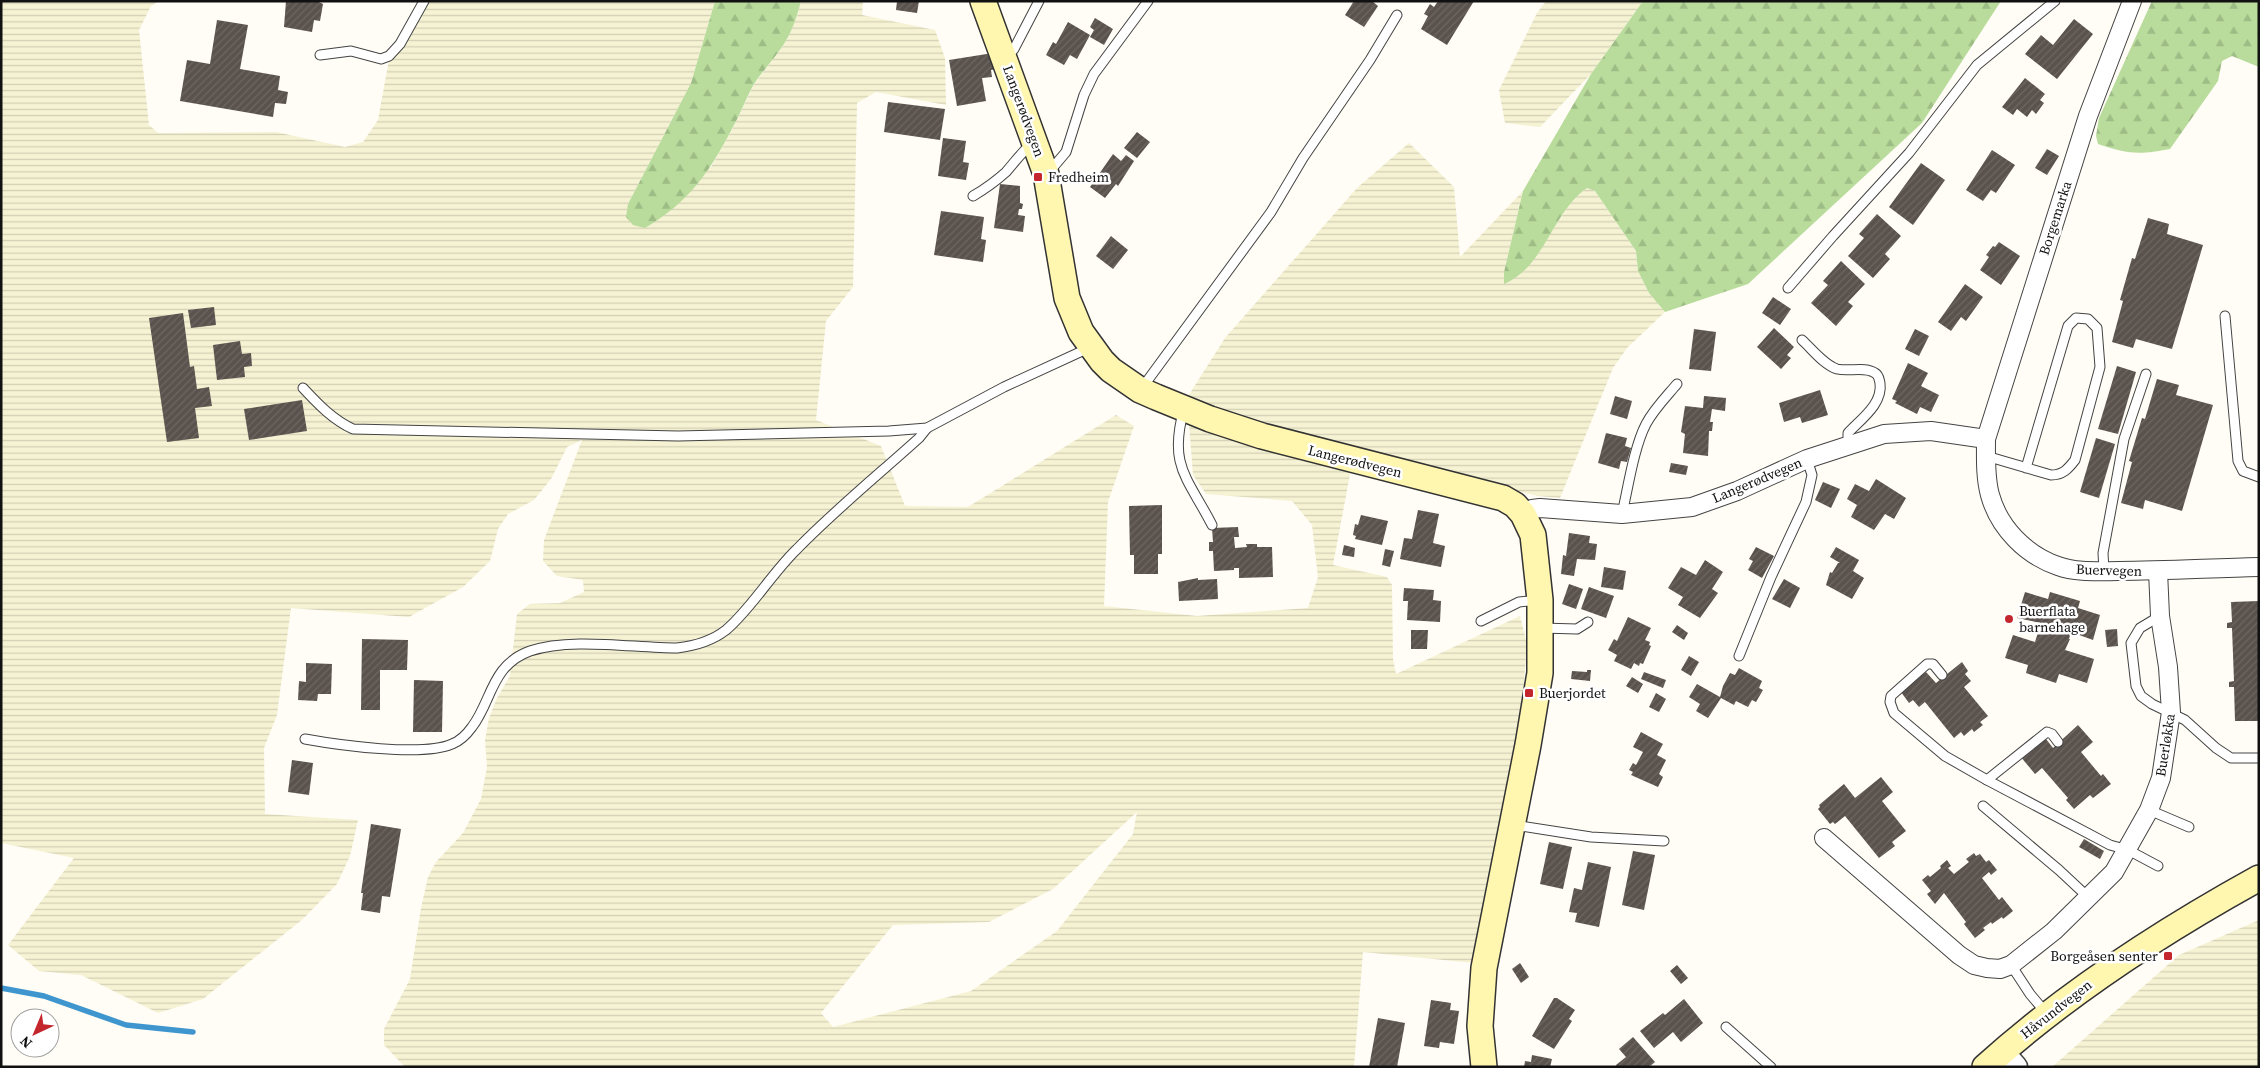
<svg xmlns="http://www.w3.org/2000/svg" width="2260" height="1068" viewBox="0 0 2260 1068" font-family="'Source Serif 4',serif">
	<defs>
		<pattern id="farmland-rules" width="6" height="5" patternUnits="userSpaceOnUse" patternTransform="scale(1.25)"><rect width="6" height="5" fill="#f6f3d4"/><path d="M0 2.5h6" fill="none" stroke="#d2cfb5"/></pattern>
		<pattern id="forest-firs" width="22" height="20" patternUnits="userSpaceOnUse" patternTransform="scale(1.25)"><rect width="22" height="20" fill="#b9dc9c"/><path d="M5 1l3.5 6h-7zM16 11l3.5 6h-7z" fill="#9ebc85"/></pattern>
		<pattern id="building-hatch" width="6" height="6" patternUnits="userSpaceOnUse" patternTransform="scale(1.25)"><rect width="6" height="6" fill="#5a524d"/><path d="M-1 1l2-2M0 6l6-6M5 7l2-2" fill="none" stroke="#6d6662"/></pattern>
	</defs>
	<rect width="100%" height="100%" fill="#fffdf5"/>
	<g fill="url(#farmland-rules)" fill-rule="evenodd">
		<path d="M1,1H159L151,6L139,30L149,125L158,133L276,132L345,147L363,142L378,120L388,65L400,42L428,1H715L691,83L628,204L711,167L733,128L753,86L783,46L797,16L801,1H863L862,15L935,30L945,58L946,105L876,92L857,103L853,287L826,321L816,420L881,446L905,506L968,507L1116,415L1134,426L1108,502L1104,606L1197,616L1308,608L1318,577L1312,525L1292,501L1206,494L1193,475L1187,398L1225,338L1357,188L1409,143L1454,187L1460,257L1523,191L1504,272L1529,265L1575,196L1587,188L1595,191L1636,251L1638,271L1649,293L1665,312L1627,348L1613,368L1560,498L1538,496L1354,453L1333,565L1387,577L1392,585L1393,659L1396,674L1520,616L1527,644L1522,707L1494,965L1363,952L1354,1067H405L384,1045V1029L410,979L421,908L428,877L436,862L463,833L481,799L487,767L485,740L489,718L497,698L510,676L517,614L530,604L560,603L584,592L583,580L557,576L543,561L544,540L582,440L567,447L551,479L534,500L508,514L498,529L490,561L463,587L409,617L291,608L277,715L264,748L265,814L358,820L350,856L337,884L303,919L203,999L158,1013L81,975L39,971L8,945L74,858L1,843ZM1137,812L1133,834L1057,931L971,991L833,1027L821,1013L893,925L989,922L1053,889Z"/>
		<polygon points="1546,1 1643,1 1591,74 1540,127 1505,123 1499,90 1537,13"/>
		<polygon points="2259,920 2259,1067 2052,1067 2179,955"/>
	</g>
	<g fill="url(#forest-firs)">
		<path d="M715,1H801C797,17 791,34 782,47C773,60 763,71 754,84C746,98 740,115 732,129C709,173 688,203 645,228L633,225L626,217L628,204L691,83Z"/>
		<path d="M1643,1H2001L1922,123L1748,284L1665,312L1649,293L1638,271L1636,251L1595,191L1587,188C1552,212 1545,267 1504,284V272L1523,191L1591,74Z"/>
		<path d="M2152,1H2259V67L2232,56L2222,61L2218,81L2170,149C2140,155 2126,154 2098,144L2096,136L2099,118Z"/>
	</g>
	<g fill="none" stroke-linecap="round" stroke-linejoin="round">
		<polyline stroke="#3f96cf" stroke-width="5.5" points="1,988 44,996 126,1025 193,1032"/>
	</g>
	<g fill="url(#building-hatch)">
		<polygon points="286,1 317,1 323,4 320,21 314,20 312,32 284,27"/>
		<polygon points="897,1 919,1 917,13 896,10"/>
		<polygon points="1354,1 1372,1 1378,6 1364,27 1345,15"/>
		<polygon points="1438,1 1474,1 1447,45 1421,29 1428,16 1424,14 1430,4 1434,7"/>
		<polygon points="1095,18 1113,29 1104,45 1090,37 1094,30 1090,27"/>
		<polygon points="2074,19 2093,34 2057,79 2025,54 2041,35 2053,45"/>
		<polygon points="217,20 248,25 240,69 280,76 278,90 288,92 286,104 275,103 273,117 180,101 187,60 210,64"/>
		<polygon points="1068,22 1090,35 1077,59 1070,55 1064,65 1046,55 1053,42 1056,44"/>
		<polygon points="993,53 996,69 991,70 992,77 982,78 986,101 957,106 949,60"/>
		<polygon points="2025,78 2045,94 2040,100 2044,103 2036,114 2032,110 2027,117 2017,109 2013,115 2002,107"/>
		<polygon points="888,102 945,109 940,140 884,132"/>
		<polygon points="1137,132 1150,142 1137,158 1124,148"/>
		<polygon points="943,138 966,141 963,162 969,163 966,180 938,176"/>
		<polygon points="2047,149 2059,156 2047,175 2035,168"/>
		<polygon points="1992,150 2015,165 1996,193 1991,190 1983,201 1966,190"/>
		<polygon points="1113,154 1121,161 1126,155 1134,161 1118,186 1116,184 1105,198 1090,187"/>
		<polygon points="1921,163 1945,180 1913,225 1889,207"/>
		<polygon points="1000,184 1020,186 1020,203 1023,204 1022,209 1019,209 1018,215 1025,216 1023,232 994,228"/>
		<polygon points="941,211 984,217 981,239 986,240 983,262 934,255"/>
		<polygon points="1877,214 1901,236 1885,254 1890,259 1873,278 1848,256 1864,238 1859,234"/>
		<polygon points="2148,218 2169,224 2167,234 2203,245 2172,349 2136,339 2133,348 2112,342 2123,301 2120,300 2132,258 2135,259"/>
		<polygon points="1111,236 1128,250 1113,269 1096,256"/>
		<polygon points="1999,242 2020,256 2001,285 1980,270 1989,257 1986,255 1993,246 1995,247"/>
		<polygon points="1841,261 1865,284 1848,302 1853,306 1836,326 1811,303 1828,285 1823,281"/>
		<polygon points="1965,284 1983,297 1966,321 1961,317 1951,331 1938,322"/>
		<polygon points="1773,297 1791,309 1780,325 1762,313"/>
		<polygon points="214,307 216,325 191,328 188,310"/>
		<polygon points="183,313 190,367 194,366 197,389 209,387 212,406 195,408 199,438 167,442 149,318"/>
		<polygon points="1774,328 1794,347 1787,355 1791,358 1781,369 1757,347"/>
		<polygon points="1694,329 1716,332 1711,371 1689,369"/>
		<polygon points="1915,329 1929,336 1919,356 1905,349"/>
		<polygon points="240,341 242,354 251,353 252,366 244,367 245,377 217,380 213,345"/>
		<polygon points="1908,363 1928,373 1921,386 1939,395 1931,412 1920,407 1917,414 1895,403 1897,401 1892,399"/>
		<polygon points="2117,366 2136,372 2118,434 2098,429"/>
		<polygon points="2157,379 2179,385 2176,395 2213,405 2182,511 2145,500 2143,509 2121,503 2132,462 2129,461 2142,418 2145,419"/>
		<polygon points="1820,390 1828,415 1802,423 1800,417 1784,422 1779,403"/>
		<polygon points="1615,396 1632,401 1627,419 1610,414"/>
		<polygon points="1704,396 1726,398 1725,411 1712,409 1710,422 1713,422 1712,431 1709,431 1708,456 1683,453 1685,434 1681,432 1685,406 1703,408"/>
		<polygon points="302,400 307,431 249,440 244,409"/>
		<polygon points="1606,433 1627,438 1625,446 1631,448 1627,462 1621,461 1619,469 1598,463"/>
		<polygon points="2096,438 2115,444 2099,498 2080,492"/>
		<polygon points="1671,463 1688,466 1686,475 1669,472"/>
		<polygon points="1876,479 1906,498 1894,519 1885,514 1874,530 1851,517 1857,505 1847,499 1855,484 1869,491"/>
		<polygon points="1823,482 1840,489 1831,508 1815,500"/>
		<polygon points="1162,505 1162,554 1158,554 1158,574 1134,574 1134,555 1130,555 1129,506"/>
		<polygon points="1418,510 1439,514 1433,543 1445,546 1441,567 1400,559 1404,538 1412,539"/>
		<polygon points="1361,515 1388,521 1382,545 1355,539 1356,536 1353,535 1355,524 1358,525"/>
		<polygon points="1238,527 1239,537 1234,537 1235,548 1247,547 1246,544 1257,544 1257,547 1272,547 1273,577 1239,578 1239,568 1234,568 1234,570 1214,571 1213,551 1209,551 1209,542 1213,542 1212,528"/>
		<polygon points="1569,533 1590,536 1589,543 1597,544 1595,560 1577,559 1574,576 1561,574 1563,555 1566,556"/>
		<polygon points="1344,545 1355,548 1354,557 1342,555"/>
		<polygon points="1756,547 1774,556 1762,578 1748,570 1753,561 1749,559"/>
		<polygon points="1836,547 1859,560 1853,571 1864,578 1852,599 1826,585 1830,572 1832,573 1838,563 1840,563 1830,557"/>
		<polygon points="1385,549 1394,551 1390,567 1382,565"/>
		<polygon points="1705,560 1723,572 1712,589 1718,593 1700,618 1678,605 1683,597 1668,588 1681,567 1696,575"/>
		<polygon points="1604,567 1626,571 1623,590 1601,587"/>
		<polygon points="1198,578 1198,580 1217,579 1218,599 1179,601 1178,582"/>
		<polygon points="1784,579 1800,588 1790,608 1772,599"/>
		<polygon points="1569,584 1583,589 1576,609 1562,604"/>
		<polygon points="1589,587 1614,596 1606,618 1581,609"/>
		<polygon points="1404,588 1434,590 1433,600 1441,601 1440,622 1407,620 1408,601 1403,601"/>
		<polygon points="2025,592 2048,599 2050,592 2080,601 2078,608 2100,615 2093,640 2071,632 2069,639 2070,639 2065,650 2094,659 2087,683 2059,674 2056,683 2026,673 2028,665 2005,658 2013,635 2035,642 2041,623 2017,618"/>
		<polygon points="2259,601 2259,721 2235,721 2234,687 2229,687 2229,682 2234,681 2232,628 2227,628 2227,623 2232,622 2231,602"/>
		<polygon points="1628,617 1651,628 1645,640 1650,642 1649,645 1651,646 1643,664 1640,663 1639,666 1634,663 1631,669 1614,661 1617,655 1608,650 1614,639 1617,641"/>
		<polygon points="1677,625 1688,633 1684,640 1672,632"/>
		<polygon points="2117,629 2118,646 2107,647 2105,630"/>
		<polygon points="1411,630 1428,630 1427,649 1411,649"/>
		<polygon points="362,639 408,640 407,670 380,670 380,710 361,710"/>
		<polygon points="1689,656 1699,662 1691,676 1681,670"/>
		<polygon points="1962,662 1968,671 1965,674 1971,681 1964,687 1988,716 1980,722 1983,725 1974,732 1972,729 1964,736 1961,732 1954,738 1925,702 1919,707 1913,700 1909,703 1901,692 1926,672 1936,683"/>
		<polygon points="306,663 332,664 331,694 318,694 317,701 298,700 299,681 306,682"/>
		<polygon points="1739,668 1762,681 1759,688 1763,690 1756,702 1752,700 1748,707 1736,701 1734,705 1721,698 1708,718 1696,711 1700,704 1689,697 1697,684 1720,697 1723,686 1730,673 1735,675"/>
		<polygon points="1587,670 1591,670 1590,681 1571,679 1572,671 1587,672"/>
		<polygon points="1644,672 1666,680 1663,688 1641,679"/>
		<polygon points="1632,677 1643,684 1638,693 1626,686"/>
		<polygon points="414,680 443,681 442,732 413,732"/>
		<polygon points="1656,693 1666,699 1659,712 1649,707"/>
		<polygon points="2078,725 2093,742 2081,752 2101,776 2103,774 2111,784 2093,798 2090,795 2074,809 2066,800 2068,798 2042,768 2035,774 2020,756 2028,750 2030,752 2046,739 2053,748"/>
		<polygon points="1641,732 1663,744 1657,755 1666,760 1659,774 1663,777 1658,787 1631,775 1633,772 1629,770 1633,763 1636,765 1643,752 1633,747"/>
		<polygon points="292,760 313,763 309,795 288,792"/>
		<polygon points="1881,777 1893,792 1882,801 1906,831 1892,842 1895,846 1879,858 1845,816 1835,824 1833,822 1830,824 1818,809 1820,807 1819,805 1844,784 1855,798"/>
		<polygon points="371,824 401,829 390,897 382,896 380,913 361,910 363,893 361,893"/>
		<polygon points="2084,839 2104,851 2100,859 2079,847"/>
		<polygon points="1549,842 1572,847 1563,889 1540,884"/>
		<polygon points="1633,851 1655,855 1644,910 1622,905"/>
		<polygon points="1974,853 1976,856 1980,854 1986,862 1989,860 1997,870 1991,875 1989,872 1982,878 1999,900 2002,897 2013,911 2003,919 2002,917 1992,924 1991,922 1983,928 1985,930 1975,938 1964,924 1966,922 1944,893 1935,904 1927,894 1931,891 1922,880 1928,875 1930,877 1941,868 1940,866 1947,860 1951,866 1948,868 1954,874 1969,862 1966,859"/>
		<polygon points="1588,862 1611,867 1599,927 1575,922 1577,913 1569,912 1574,888 1582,890"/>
		<polygon points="1520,963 1529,977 1521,983 1512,969"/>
		<polygon points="1677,965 1688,978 1681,984 1670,971"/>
		<polygon points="1554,998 1557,998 1575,1010 1569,1019 1572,1021 1554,1049 1532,1036"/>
		<polygon points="1684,999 1703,1023 1681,1042 1673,1032 1654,1048 1640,1031 1663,1013 1665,1015"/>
		<polygon points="1431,1000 1451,1003 1450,1010 1459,1011 1454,1044 1440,1042 1439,1048 1424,1046"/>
		<polygon points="1378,1018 1405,1023 1397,1067 1369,1067"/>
		<polygon points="1633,1037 1655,1062 1649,1067 1617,1067 1616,1065 1626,1057 1619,1049"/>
		<polygon points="1532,1055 1552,1059 1550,1067 1524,1067 1525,1061 1531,1062"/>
	</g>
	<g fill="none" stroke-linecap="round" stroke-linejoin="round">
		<g stroke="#444" stroke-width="11">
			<g id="service">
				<polyline points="320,55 351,51 381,59 389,56 400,44 424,1"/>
				<polyline points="1006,58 1014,49 1039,1"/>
				<polyline points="1049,172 1066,152 1084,95 1094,74 1148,1"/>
				<path d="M973,196C985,189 996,181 1006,172C1015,162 1022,151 1033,143"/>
				<polyline points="1788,288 1833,236 1909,153 1977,65 2055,1"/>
				<polyline points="2225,316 2238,461 2243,471 2259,477"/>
				<path d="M1802,340C1812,349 1824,365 1837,369C1849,372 1865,366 1875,373C1879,375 1879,379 1880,383C1883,404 1861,419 1848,433V444"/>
				<path d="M303,388C318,404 333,420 353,429L678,436L889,431L927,428L1004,387L1091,347"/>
				<polyline points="1142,388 1271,212 1303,158 1370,60 1397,15"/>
				<path d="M1184,409C1168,466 1188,478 1212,525"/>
				<path d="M1986,456L2051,475C2063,475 2068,469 2075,460L2100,367L2097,328L2088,319L2076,318L2068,326L2026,468"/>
				<path d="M1622,514C1628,488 1634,447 1646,424C1654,409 1666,397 1677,384"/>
				<polyline points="2104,571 2103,553 2124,439 2146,374"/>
				<polyline points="2160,616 2140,628 2131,643 2136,686 2141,696 2152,704 2185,720 2216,748 2231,758 2259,758"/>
				<polyline points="1481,621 1519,602 1540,600"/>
				<polyline points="1541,628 1577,629 1588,622"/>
				<polyline points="1739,656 1771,577 1806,502 1812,475 1807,459"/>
				<polyline points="1942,675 1933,664 1927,664 1891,696 1890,702 1894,713 1945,756 1987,780 2110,845 2128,850 2158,866"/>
				<path d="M305,739C338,745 423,757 452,744C460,741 467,734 472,727C492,701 491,665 530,651C571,637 633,648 677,648C694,646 712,641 726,630C751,609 772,573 797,549C835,510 878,475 919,438L927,428"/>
				<polyline points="1987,780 2047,732 2052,734 2058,742"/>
				<polyline points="1983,806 2059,870 2089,898"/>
				<polyline points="2149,810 2189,827"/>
				<polyline points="1514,825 1591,837 1664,841"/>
				<polyline points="2011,965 2030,994 2046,1013"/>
				<polyline points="1726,1027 1771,1067"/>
			</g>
		</g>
		<g stroke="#444" stroke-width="20">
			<g id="minor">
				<path d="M2132,1L2088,116L1986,439C1986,457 1985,477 1990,495C1999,528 2026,555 2058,566C2077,573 2099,571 2119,571C2165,571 2212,568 2259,567"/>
				<polyline points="1523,514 1532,509 1540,508 1622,514 1692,507 1737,491 1807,459 1884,434 1931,431 1986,439"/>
				<polyline points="1824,838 1959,955 1974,965 1987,968 2000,969 2011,965 2054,931 2114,872 2149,810 2161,778 2171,712 2168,667 2160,616 2158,571"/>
			</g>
		</g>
		<g stroke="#444" stroke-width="25">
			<polyline id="tertiary" points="2002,1051 2016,1067"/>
		</g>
		<g stroke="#333" stroke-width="28">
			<g id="secondary">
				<polyline points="983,1 1046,174 1067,298 1081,332 1102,361 1111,370 1140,390 1156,397 1210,419 1262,436 1503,498 1515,505 1523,514 1533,535 1540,600 1540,673 1528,745 1484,968 1480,1026 1484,1067"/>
				<path d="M1985,1067C2068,992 2161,932 2259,878"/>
			</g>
		</g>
		<use href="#service" stroke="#fff" stroke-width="9"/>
		<use href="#minor" stroke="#fff" stroke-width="18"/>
		<use href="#tertiary" stroke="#fff" stroke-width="22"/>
		<use href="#secondary" stroke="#fff6b0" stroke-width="25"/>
	</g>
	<g fill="#c4262e" stroke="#fff" stroke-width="2">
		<rect x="1033" y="172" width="10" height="10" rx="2.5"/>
		<circle cx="2009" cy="619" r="5"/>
		<rect x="1524" y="688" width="10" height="10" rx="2.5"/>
		<rect x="2163" y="951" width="10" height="10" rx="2.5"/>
	</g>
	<g text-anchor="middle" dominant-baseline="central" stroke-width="5" stroke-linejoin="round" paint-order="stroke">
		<g font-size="14" fill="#111" stroke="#fff">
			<text transform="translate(1024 111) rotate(70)">Langerødvegen</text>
			<text transform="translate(2055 218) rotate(-72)">Borgemarka</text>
			<text transform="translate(1355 461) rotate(14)">Langerødvegen</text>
			<text transform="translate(1757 480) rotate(-23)">Langerødvegen</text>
			<text transform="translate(2109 570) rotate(2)">Buervegen</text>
			<text transform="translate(2165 745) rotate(-81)">Buerløkka</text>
			<text transform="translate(2056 1009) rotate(-38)">Håvundvegen</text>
		</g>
		<g font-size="14" fill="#111" stroke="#fff" text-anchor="start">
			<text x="1048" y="177">Fredheim</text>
			<text x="2019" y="611">Buerflata<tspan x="2019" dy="16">barnehage</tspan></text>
			<text x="1539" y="693">Buerjordet</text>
			<text x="2158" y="956" text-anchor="end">Borgeåsen senter</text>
		</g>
	</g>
	<rect width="2260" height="1068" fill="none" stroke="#111111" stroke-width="5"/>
	<g transform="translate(35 1033) rotate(224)"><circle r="24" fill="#ffffff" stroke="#a0a0a0"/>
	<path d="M0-4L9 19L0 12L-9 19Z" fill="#c4262e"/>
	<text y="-8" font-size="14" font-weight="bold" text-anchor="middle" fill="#111111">N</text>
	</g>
</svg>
